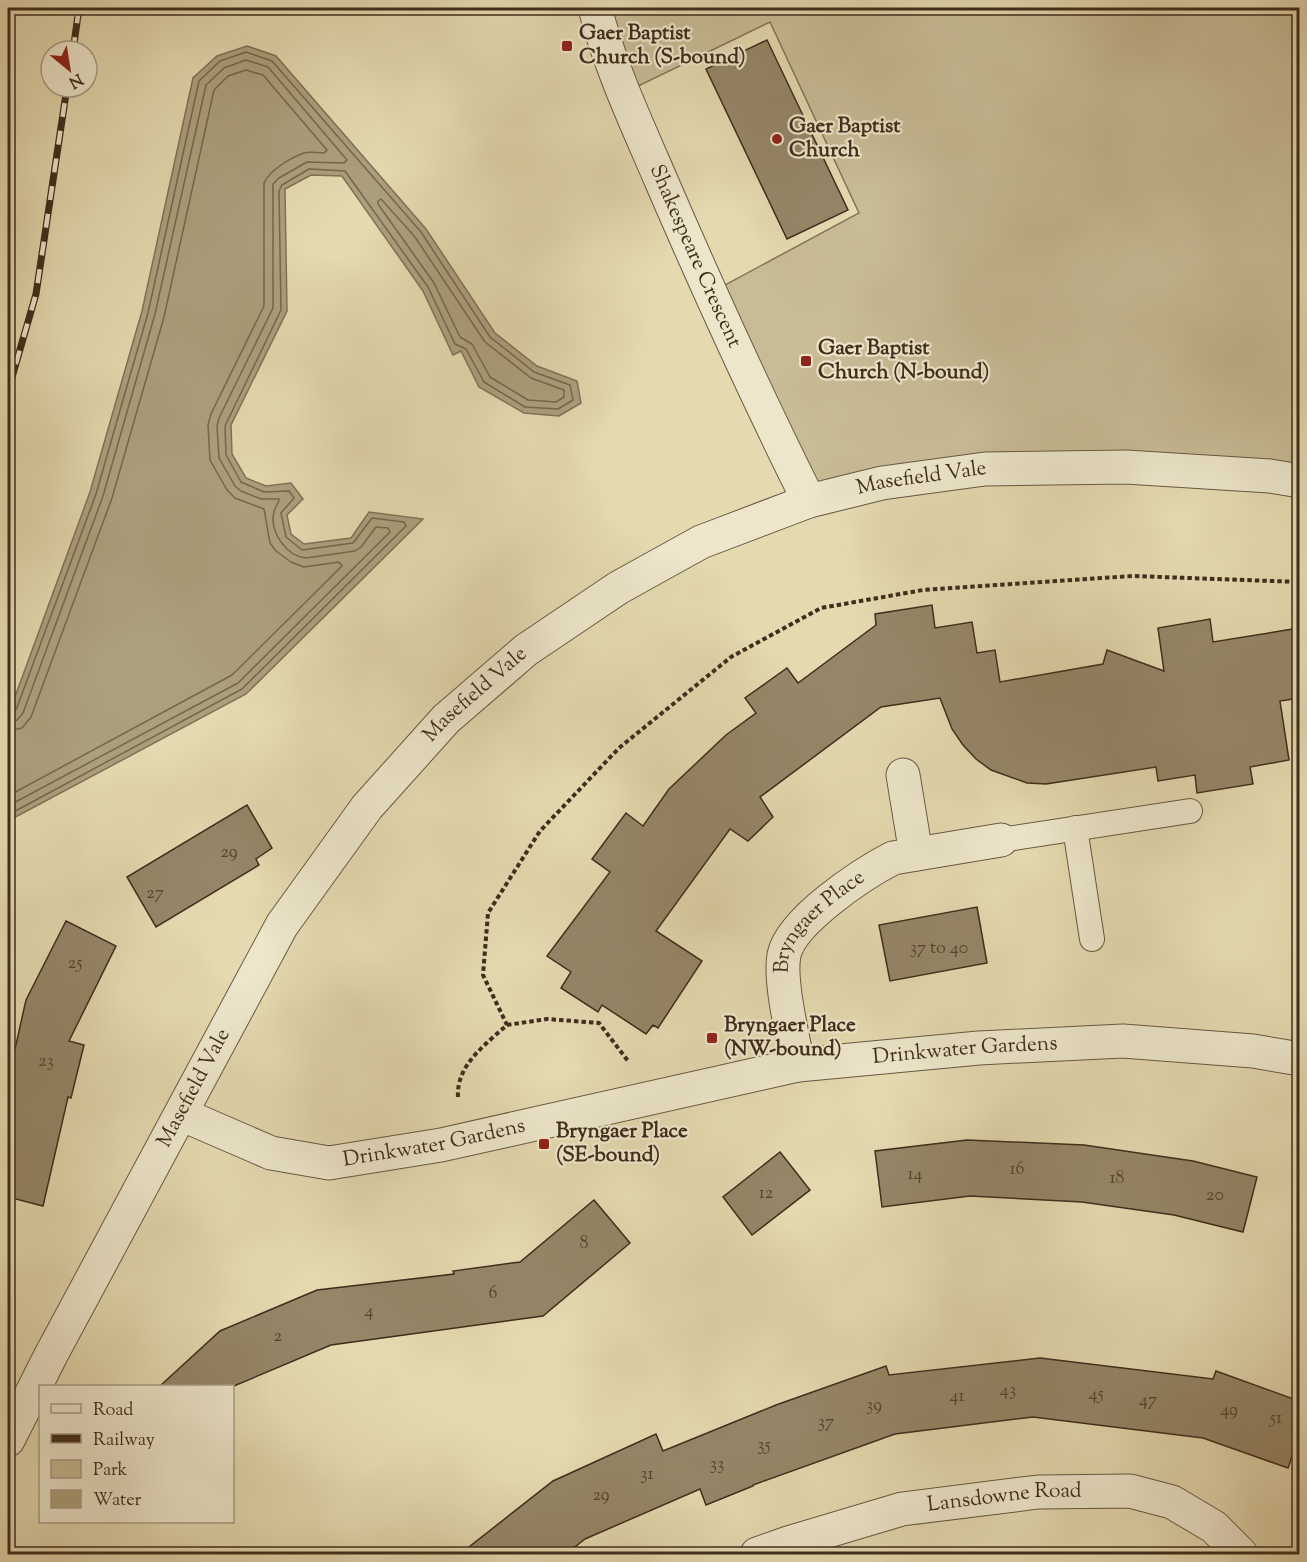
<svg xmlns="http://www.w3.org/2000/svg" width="1307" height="1562" viewBox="0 0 1307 1562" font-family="'Sorts Mill Goudy',serif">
	<rect width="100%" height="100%" fill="#e4d9af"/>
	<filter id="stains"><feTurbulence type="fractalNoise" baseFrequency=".00333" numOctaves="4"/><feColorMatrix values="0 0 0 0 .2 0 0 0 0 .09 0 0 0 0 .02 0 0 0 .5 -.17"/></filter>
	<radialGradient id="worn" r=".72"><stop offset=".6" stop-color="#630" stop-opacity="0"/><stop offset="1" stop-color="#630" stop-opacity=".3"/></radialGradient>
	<polygon fill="#c8bc96" stroke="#847459" stroke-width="1.5" points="595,8 1299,8 1299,481 1126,467 809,501 710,293 859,213 770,22 624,93"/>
	<polygon fill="#ac9f7d" stroke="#807156" stroke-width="1.5" points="247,46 276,56 426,229 495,333 537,366 577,381 581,403 559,416 524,413 479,387 461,351 453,355 423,291 342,176 311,175 285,189 287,311 231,425 232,454 246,478 266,486 291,483 303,499 287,515 291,534 304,544 351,538 369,512 423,519 246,694 8,821 8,716 90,492 142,311 193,78 217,56"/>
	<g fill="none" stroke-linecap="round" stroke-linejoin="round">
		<g stroke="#76664c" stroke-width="1.5">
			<polygon points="381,199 415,237 485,342 531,378 564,390 564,397 556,402 528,400 490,377 472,344 460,337 434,283 378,204 378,201"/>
			<polyline points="8,715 12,714 16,710 96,494 148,313 199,81 220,61 246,52 272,61 421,232 490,337 534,372 570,385 573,400 558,409 525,407 484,382 466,349 455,344 428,287 345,171 309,169 282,185 279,191 281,310 225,426 226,455 241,482 264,492 289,491 294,498 281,513 286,537 302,550 353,543 372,518 404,522 406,526 242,689 8,815"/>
			<path d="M8,722L17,720L23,713L103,496L155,314L206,85L224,68L246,60L268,67L347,160L344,163L307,162L279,178L273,184V308L219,418L217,426L219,458L235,486L241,491L261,499H279C279,504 275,506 274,512C269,531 286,556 306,558L355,551L361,547L376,527L388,528L390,532L238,683L8,806"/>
			<path d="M8,731L22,728L31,717L112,498L164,317L214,90L228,76L246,70L263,75L327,150L324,153C317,153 310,151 304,153C290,158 270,170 264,183V306L211,414L208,425L210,460L227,490L235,498L264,509L270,543L276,551L291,562L304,567L339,562L342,566L232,675L8,796"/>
		</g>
	</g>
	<g fill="#958668" stroke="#3f2d1c" stroke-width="1.5">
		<polygon points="767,40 848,210 787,239 706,69"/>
		<polygon points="932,605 935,628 972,622 977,653 995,650 1000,682 1103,664 1107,650 1164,671 1158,628 1210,619 1213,642 1299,628 1299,698 1280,701 1289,760 1250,767 1253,784 1197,793 1195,775 1158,781 1156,767 1046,784 1027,783 991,770 976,759 963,745 952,729 940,698 881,707 760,797 773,817 748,841 730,829 656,931 702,961 658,1028 653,1025 646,1034 602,1005 598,1012 561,988 571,972 547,956 610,872 592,859 626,813 643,826 669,789 726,735 756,713 745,698 787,668 798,683 876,625 875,614"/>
		<polygon points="247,805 272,848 256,859 259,865 156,927 127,877"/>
		<polygon points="977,907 987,963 890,981 879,925"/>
		<polygon points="66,921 116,946 69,1041 84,1045 71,1098 68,1097 43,1206 8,1197 8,1080 26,1000"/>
		<polygon points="967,1140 1084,1145 1193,1161 1257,1177 1243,1232 1174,1215 1082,1202 970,1196 882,1207 875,1151"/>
		<polygon points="780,1152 810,1190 752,1235 723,1197"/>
		<polygon points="594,1200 630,1243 543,1316 331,1345 234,1386 160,1386 220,1331 317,1290 454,1274 453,1271 520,1262"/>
		<polygon points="1040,1358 1213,1379 1216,1371 1299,1401 1299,1436 1288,1468 1203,1438 1033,1417 895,1434 753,1485 753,1486 706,1505 700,1489 585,1539 566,1554 460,1554 553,1481 656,1434 663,1451 776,1405 886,1366 889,1375"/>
	</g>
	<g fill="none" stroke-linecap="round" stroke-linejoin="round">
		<g stroke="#685841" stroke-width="26">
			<g id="service">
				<polyline points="1075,828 1092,939"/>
				<polyline points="1001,840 1190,811"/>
			</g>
		</g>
		<g stroke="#685841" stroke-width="35">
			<g id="minor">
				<path id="s1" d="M595,8C610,67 636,122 660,178C707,287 756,395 809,501"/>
				<polyline points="903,775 916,854"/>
				<path id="s2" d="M798,1065C793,1037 779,981 784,955C791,921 862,874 893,858L1001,840"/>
				<path id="s3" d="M181,1114L271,1153L329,1163L441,1145L798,1065L979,1048L1123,1041L1253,1051L1300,1059"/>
				<path id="s4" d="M757,1554L788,1543L902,1509L1038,1492L1130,1491L1172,1502L1214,1527L1241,1554"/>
			</g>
		</g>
		<g stroke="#685841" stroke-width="35">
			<g id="tertiary">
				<path id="s5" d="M8,1440L51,1355L282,925L367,807L446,719L526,650L618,588L701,542L809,501L882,483L985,469L1126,467L1270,476L1300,481"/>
			</g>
		</g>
		<g stroke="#3f2d1c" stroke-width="4" stroke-dasharray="4.5 3" stroke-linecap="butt">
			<polyline points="507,1025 547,1019 599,1023 628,1061"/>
			<path d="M458,1097C456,1065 486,1044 507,1025L483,975L488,913L540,831L619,748L731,657L821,608L923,590L1133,576L1300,582"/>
		</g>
		<use href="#service" stroke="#ede6cb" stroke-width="24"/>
		<use href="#minor" stroke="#ede6cb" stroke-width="33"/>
		<use href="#tertiary" stroke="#ede6cb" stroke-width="33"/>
		<g stroke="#3f2d1c" stroke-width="7">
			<g id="rail">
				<polyline points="73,51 79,8"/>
				<polyline points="8,391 36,294 67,87"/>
			</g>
		</g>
		<use href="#rail" stroke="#ede6cb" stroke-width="4.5" stroke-dasharray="14" stroke-linecap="butt"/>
	</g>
	<g fill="#8f2418" stroke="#ede6cb" stroke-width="2">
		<rect x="561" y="40" width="12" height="12" rx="3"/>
		<circle cx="777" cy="139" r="6"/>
		<rect x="800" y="355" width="12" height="12" rx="3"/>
		<rect x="706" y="1032" width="12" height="12" rx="3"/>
		<rect x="538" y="1138" width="12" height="12" rx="3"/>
	</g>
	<g text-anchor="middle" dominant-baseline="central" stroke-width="4.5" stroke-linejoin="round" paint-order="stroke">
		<g font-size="18" fill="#54432f">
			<text x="229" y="853">29</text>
			<text x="155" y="894">27</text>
			<text x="939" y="949">37 to 40</text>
			<text x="75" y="964">25</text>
			<text x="46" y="1062">23</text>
			<text x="1017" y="1170">16</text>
			<text x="915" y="1175">14</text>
			<text x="1117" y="1179">18</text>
			<text x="766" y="1194">12</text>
			<text x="1215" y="1196">20</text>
			<text x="584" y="1244">8</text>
			<text x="493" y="1294">6</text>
			<text x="369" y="1312">4</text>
			<text x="278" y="1337">2</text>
			<text x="1008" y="1391">43</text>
			<text x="1096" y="1395">45</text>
			<text x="957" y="1397">41</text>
			<text x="1148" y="1401">47</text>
			<text x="874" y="1406">39</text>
			<text x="1229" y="1411">49</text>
			<text x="1276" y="1419">51</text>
			<text x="826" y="1423">37</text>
			<text x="764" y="1446">35</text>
			<text x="717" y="1465">33</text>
			<text x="647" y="1475">31</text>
			<text x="601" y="1496">29</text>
		</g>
		<g font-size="21" font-weight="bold" fill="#3f2d1c" stroke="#ede6cb" text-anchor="start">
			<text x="579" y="34">Gaer Baptist<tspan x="579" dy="24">Church (S-bound)</tspan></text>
			<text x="789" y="127">Gaer Baptist<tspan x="789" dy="24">Church</tspan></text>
			<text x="818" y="349">Gaer Baptist<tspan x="818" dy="24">Church (N-bound)</tspan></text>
			<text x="724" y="1026">Bryngaer Place<tspan x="724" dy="24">(NW-bound)</tspan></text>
			<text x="556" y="1132">Bryngaer Place<tspan x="556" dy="24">(SE-bound)</tspan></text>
		</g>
		<g font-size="21" fill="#3f2d1c" stroke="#ede6cb">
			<text stroke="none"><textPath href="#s1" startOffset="268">Shakespeare Crescent</textPath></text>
			<text stroke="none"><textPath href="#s5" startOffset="1389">Masefield Vale</textPath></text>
			<text stroke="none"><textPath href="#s5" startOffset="885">Masefield Vale</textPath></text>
			<text stroke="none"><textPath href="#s2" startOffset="159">Bryngaer Place</textPath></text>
			<text stroke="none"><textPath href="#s3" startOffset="804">Drinkwater Gardens</textPath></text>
			<text stroke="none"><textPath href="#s5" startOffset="398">Masefield Vale</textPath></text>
			<text stroke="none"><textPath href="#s3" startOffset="264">Drinkwater Gardens</textPath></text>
			<text stroke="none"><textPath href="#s4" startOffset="255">Lansdowne Road</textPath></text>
		</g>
	</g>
	<rect width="1307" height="1562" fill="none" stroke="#e4d9af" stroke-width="30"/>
	<rect x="9" y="9" width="1289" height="1544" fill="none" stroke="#3f2d1c" stroke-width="3"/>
	<rect x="15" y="15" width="1277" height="1532" fill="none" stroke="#3f2d1c" stroke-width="1.5"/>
	<rect x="39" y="1385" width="195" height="138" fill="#ede6cb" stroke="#a79c85" stroke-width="1.5"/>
	<rect x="51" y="1404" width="30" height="9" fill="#ede6cb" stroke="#a79c85" stroke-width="1.5"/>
	<text x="93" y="1415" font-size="18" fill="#3f2d1c">Road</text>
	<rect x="51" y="1434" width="30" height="9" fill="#3f2d1c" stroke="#a79c85" stroke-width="1.5"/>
	<text x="93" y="1445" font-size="18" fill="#3f2d1c">Railway</text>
	<rect x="51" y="1460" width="30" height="18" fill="#c8bc96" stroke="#a79c85" stroke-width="1.5"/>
	<text x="93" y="1475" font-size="18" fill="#3f2d1c">Park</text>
	<rect x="51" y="1490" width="30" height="18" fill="#ac9f7d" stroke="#a79c85" stroke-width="1.5"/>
	<text x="93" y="1505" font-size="18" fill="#3f2d1c">Water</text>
	<g transform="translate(69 69) rotate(150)"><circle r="28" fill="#ede6cb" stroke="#a79c85" stroke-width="1.5"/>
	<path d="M0-4.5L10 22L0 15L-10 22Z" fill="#8f2418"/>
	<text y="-9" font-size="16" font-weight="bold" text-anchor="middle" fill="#3f2d1c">N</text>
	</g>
	<rect width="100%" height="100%" filter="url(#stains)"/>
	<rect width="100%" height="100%" fill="url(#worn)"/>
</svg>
